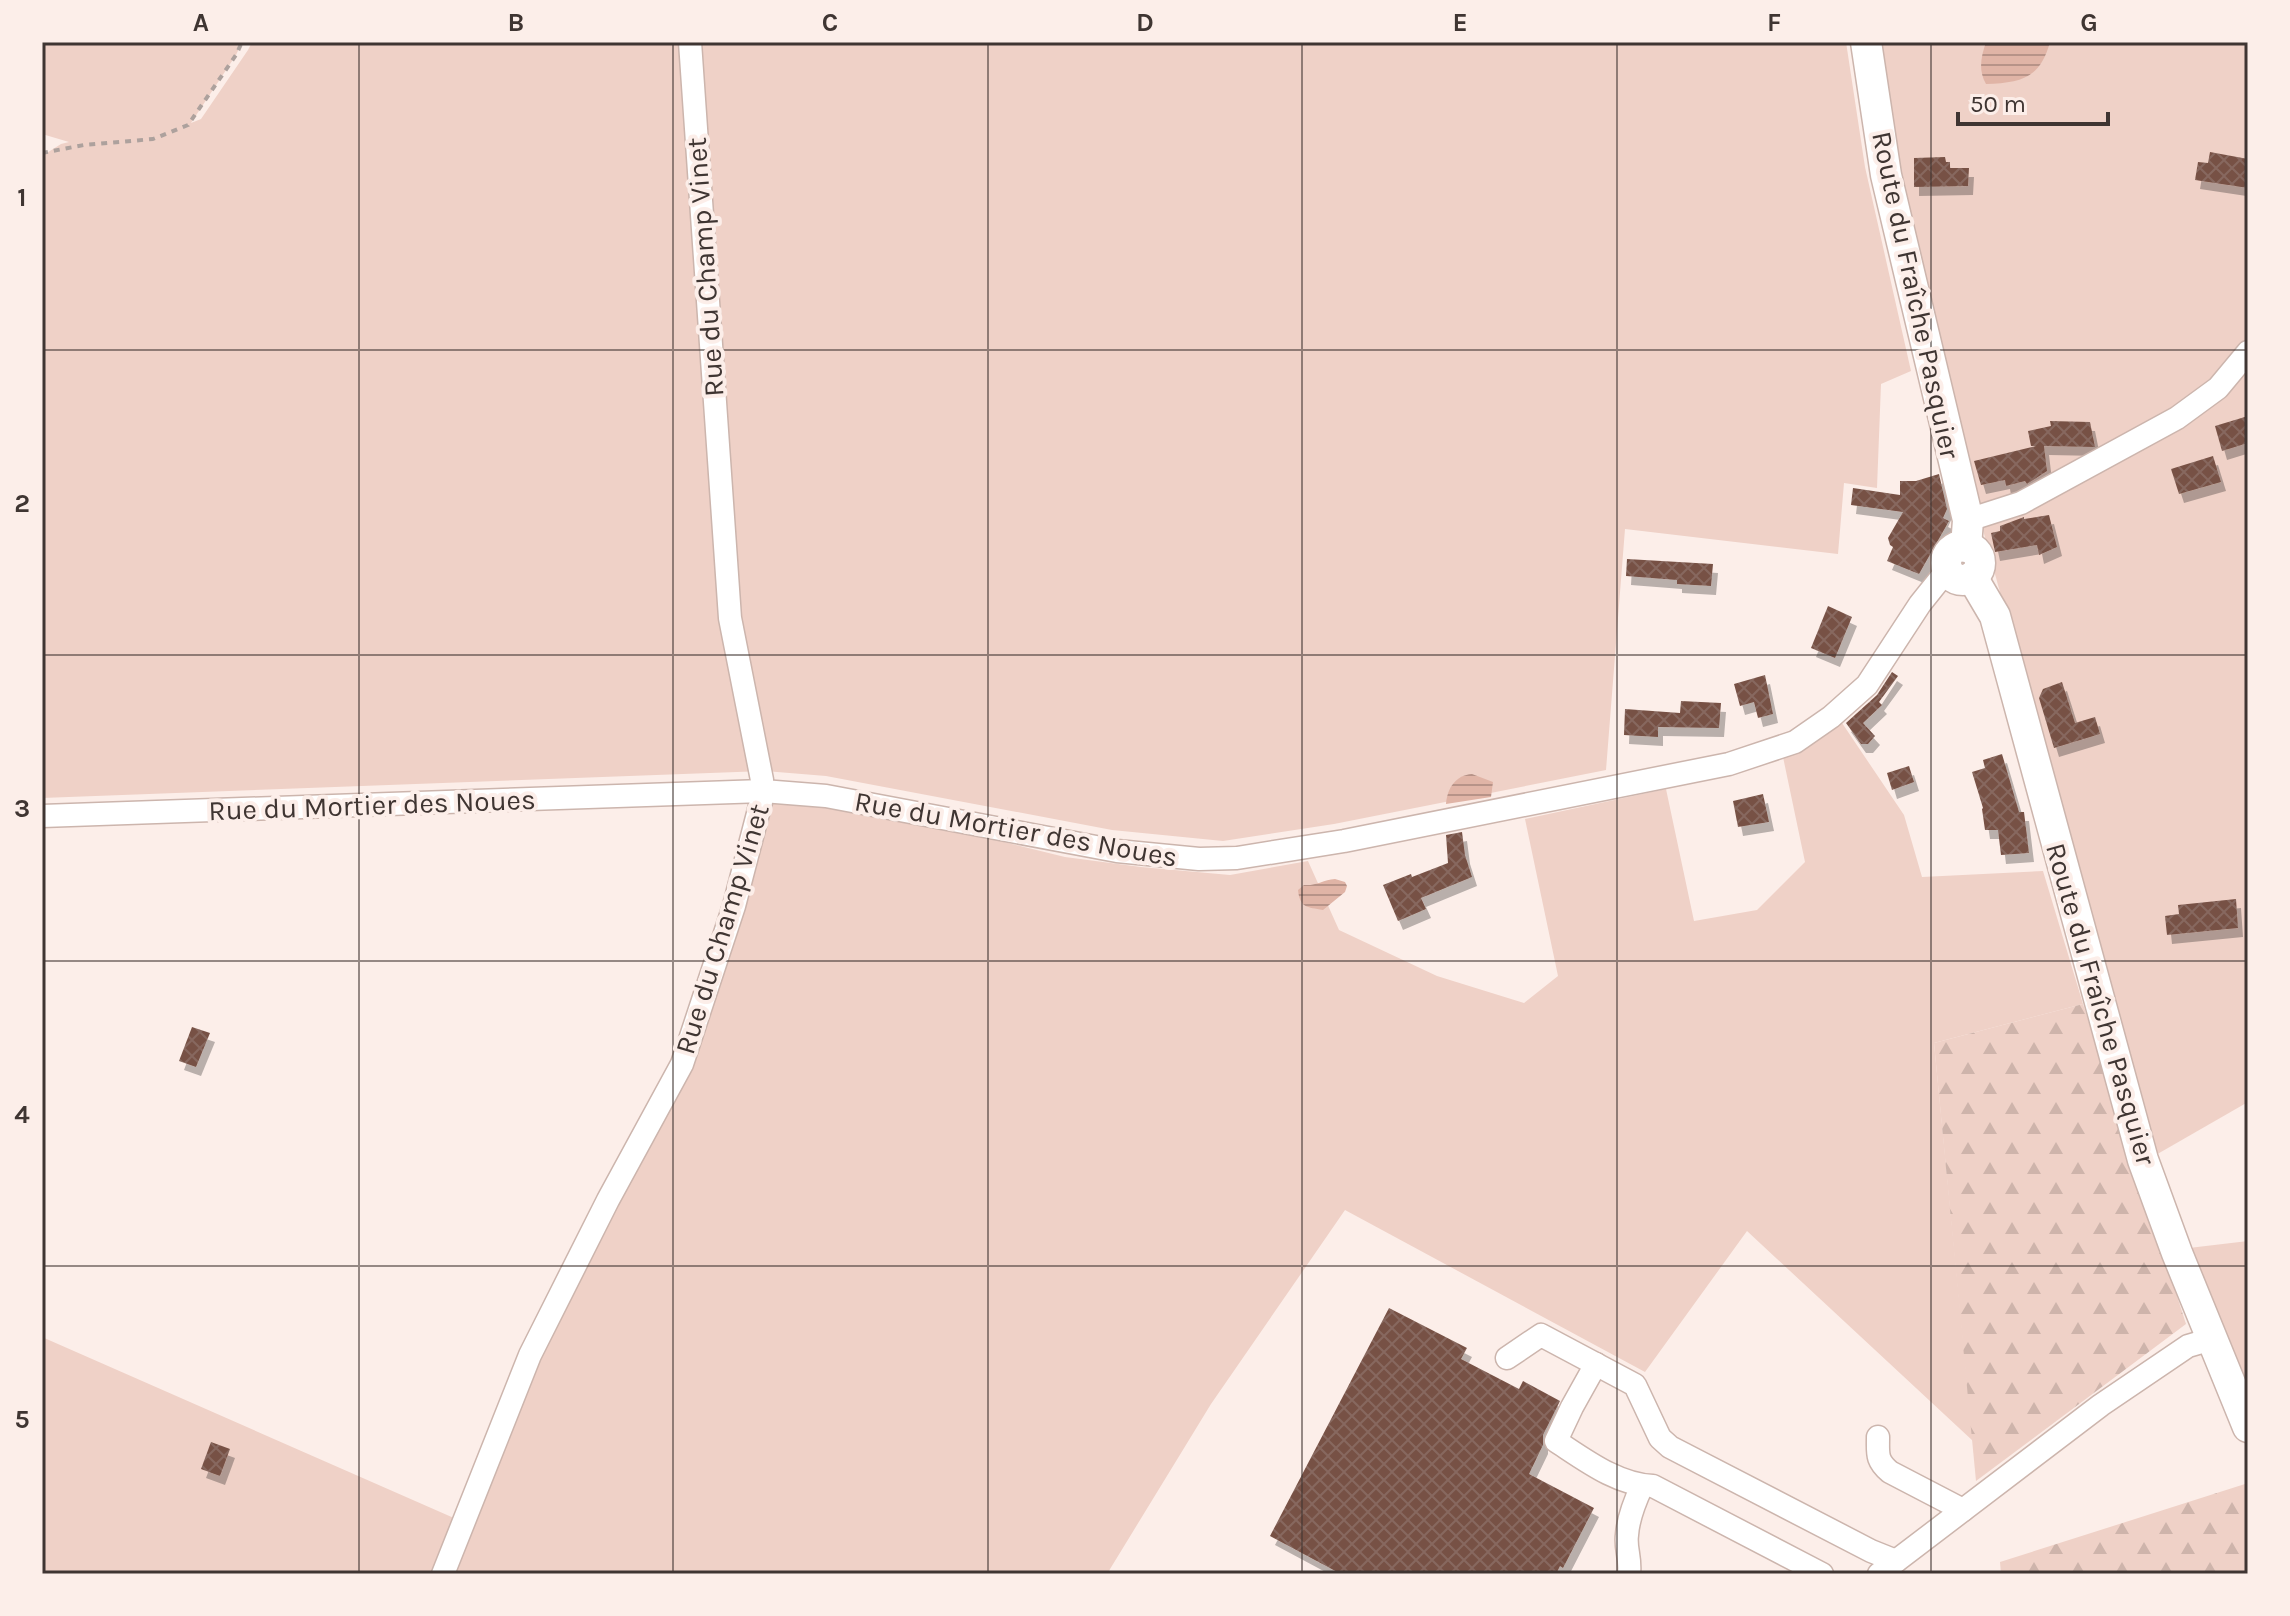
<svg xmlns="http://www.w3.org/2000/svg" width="2290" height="1616" viewBox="0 0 2290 1616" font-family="Karla,sans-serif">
	<defs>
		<pattern id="forest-firs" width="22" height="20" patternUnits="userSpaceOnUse" patternTransform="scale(2)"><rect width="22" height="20" fill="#efd1c7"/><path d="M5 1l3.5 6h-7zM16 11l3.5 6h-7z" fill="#ceb4ab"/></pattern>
		<pattern id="water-rules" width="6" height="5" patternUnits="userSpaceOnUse" patternTransform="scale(2)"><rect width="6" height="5" fill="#e0b4a6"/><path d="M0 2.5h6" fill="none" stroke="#b79388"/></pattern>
		<pattern id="building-cross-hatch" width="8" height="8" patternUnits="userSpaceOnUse" patternTransform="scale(2)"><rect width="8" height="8" fill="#775145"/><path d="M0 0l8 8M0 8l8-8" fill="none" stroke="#87685e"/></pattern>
		<filter id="shadow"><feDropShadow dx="5" dy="9" stdDeviation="0" flood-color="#0004"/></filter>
	</defs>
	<rect width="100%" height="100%" fill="#fceee9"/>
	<g fill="#efd1c7">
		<polygon points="42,42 242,42 236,55 191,123 201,119 248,50 252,42 1846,42 1865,167 1911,371 1881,384 1877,488 1844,483 1838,554 1625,529 1606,770 1334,824 1223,841 1112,830 826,776 765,771 42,798 42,156 61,144 69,142 42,134"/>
		<polygon points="1866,42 2248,42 2248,1102 2154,1156 1886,175"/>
		<polygon points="1840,720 1904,815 1922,877 2043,871 2083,1004 1934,1043 1973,1441 1747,1231 1645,1372 1345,1210 1211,1404 1107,1574 42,1574 42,1337 463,1522 530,1355 682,1064 734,906 772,803 825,806 959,831 1065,857 1141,867 1230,875 1308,861 1339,930 1437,976 1524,1003 1558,976 1525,819 1666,789 1694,921 1757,910 1805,862 1783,757"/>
		<polygon points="2248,1241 2248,1398 2189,1248"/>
	</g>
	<g fill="url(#forest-firs)">
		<polygon points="2083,1004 2186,1324 1976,1481 1934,1043"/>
		<polygon points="2245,1484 2248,1491 2248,1574 2001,1574 2000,1562"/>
	</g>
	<g fill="url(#water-rules)">
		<path d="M1986,42H2050C2040,79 2020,83 1986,84C1978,70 1981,57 1986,42Z"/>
		<path d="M1472,774L1493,782L1491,797L1446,804C1447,788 1456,775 1472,774Z"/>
		<path d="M1335,879L1345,882L1347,886L1345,892L1323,910C1307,907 1300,908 1298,890L1304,885C1316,886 1323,880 1335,879Z"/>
	</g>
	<g fill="url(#building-cross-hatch)" filter="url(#shadow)">
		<polygon points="2210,152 2248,159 2248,188 2195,180 2198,162 2208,163"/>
		<polygon points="1945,157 1946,162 1950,162 1950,168 1969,168 1968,186 1914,187 1914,158"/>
		<polygon points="2248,416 2248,443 2222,451 2215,426"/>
		<polygon points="2050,421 2090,422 2095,447 2044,446 2047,471 2027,484 2025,481 2006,486 2005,480 1981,485 1974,461 2036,446 2031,446 2028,431 2051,426"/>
		<polygon points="2213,456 2221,482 2179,494 2171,469"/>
		<polygon points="1939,474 1947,509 1943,518 1949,521 1919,574 1887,561 1893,547 1890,545 1888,538 1903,512 1851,505 1853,488 1900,495 1900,481 1916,481"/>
		<polygon points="2049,515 2057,547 2039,555 2037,545 1995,552 1991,533 2000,531 2000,526 2024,517 2024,519"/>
		<polygon points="1627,559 1713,564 1711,586 1677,584 1677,580 1626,576"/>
		<polygon points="1828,606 1852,617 1835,658 1811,648"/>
		<polygon points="1892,672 1898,676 1879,702 1882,705 1863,723 1875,736 1868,744 1861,744 1846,723 1877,695"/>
		<polygon points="1765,675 1773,714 1758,718 1754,702 1740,706 1734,684"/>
		<polygon points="2062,682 2075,723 2095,717 2100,734 2054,748 2039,698 2043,689"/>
		<polygon points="1681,701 1721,703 1719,728 1658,727 1658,737 1624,735 1625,709 1680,713"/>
		<polygon points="2002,754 2019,812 2024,812 2029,853 2001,855 1998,830 1985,830 1982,809 1983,808 1972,772 1985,768 1983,760"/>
		<polygon points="1909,766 1914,782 1892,790 1887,773"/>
		<polygon points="1763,794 1769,822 1738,827 1733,801"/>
		<polygon points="1462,832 1465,855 1472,877 1421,898 1426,909 1398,921 1383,885 1411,874 1412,877 1448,863 1446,835"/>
		<polygon points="2236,899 2238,928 2167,935 2165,916 2179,914 2178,905"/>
		<polygon points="192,1027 210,1033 196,1067 179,1061"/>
		<polygon points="1389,1308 1467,1348 1461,1359 1519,1389 1523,1381 1560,1401 1543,1435 1543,1445 1529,1474 1594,1508 1563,1568 1560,1566 1556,1574 1341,1574 1270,1536"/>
		<polygon points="211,1442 230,1449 220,1476 201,1469"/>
	</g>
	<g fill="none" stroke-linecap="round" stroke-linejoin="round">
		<g stroke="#ccb5ad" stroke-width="25">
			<g id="minor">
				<polyline points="1968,520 2021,503 2177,418 2218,388 2248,352"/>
				<polyline points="42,816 763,791 826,796 1117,851 1199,859 1237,858 1344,841 1729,764 1795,742 1831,717 1867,685 1920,604 1940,579 1949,572"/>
				<polyline points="1507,1358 1541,1335 1635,1385 1660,1438 1670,1447 1871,1551 1896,1561"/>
				<path d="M1596,1364L1572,1407L1556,1441C1585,1460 1618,1485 1653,1486L1822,1574"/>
				<path d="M1878,1437C1878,1454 1876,1460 1890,1472L1963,1510"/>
				<polyline points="443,1574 530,1355 608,1200 682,1064 734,906 761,802 762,780 730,618 690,42"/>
				<path d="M1629,1574C1631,1558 1625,1548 1627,1535C1628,1518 1635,1501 1642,1486"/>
				<polyline points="1879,1574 2101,1405 2188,1346 2212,1339"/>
			</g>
		</g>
		<g stroke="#ccb5ad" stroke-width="33">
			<g id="major">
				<polyline points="1866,42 1886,175 1968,520 1966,547"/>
				<circle cx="1963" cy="563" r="17"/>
				<polyline points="1972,577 1995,616 2143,1160 2177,1253 2248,1427"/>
			</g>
		</g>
		<polyline stroke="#ada19d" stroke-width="4" stroke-dasharray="6 6" stroke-linecap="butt" points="42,153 84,145 153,139 188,125 236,55 242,42"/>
		<use href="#minor" stroke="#fff" stroke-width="22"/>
		<use href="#major" stroke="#fff" stroke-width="30"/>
	</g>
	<path fill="none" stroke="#3f3532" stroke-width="2" stroke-opacity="0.55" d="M359,42V1574M673,42V1574M988,42V1574M1302,42V1574M1617,42V1574M1931,42V1574M42,350H2248M42,655H2248M42,961H2248M42,1266H2248"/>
	<g text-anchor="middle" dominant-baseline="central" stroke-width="8" stroke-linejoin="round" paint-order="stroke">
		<g font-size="28" fill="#3f3532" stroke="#fceee9">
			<text transform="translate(705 267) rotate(-94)">Rue du Champ Vinet</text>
			<text transform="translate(1916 295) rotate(78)">Route du Fraîche Pasquier</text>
			<text transform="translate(372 805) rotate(-2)">Rue du Mortier des Noues</text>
			<text transform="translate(1016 829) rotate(10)">Rue du Mortier des Noues</text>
			<text transform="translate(722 929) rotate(-73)">Rue du Champ Vinet</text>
			<text transform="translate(2101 1004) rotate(74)">Route du Fraîche Pasquier</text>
		</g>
	</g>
	<rect width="2290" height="1616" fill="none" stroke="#fceee9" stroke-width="88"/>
	<path d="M1958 112v12h150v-12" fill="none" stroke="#3f3532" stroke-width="4"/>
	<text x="1970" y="112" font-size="24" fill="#3f3532" stroke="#fceee9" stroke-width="6" paint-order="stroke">50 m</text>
	<rect x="44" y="44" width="2202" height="1528" fill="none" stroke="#3f3532" stroke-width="3"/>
	<g font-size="26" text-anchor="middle" font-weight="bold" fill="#3f3532">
		<text x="201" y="31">A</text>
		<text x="516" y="31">B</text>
		<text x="830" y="31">C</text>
		<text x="1145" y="31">D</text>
		<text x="1460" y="31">E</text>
		<text x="1774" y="31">F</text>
		<text x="2089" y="31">G</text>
		<text x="22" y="206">1</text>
		<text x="22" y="512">2</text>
		<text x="22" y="817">3</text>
		<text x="22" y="1123">4</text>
		<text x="22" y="1428">5</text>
	</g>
</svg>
